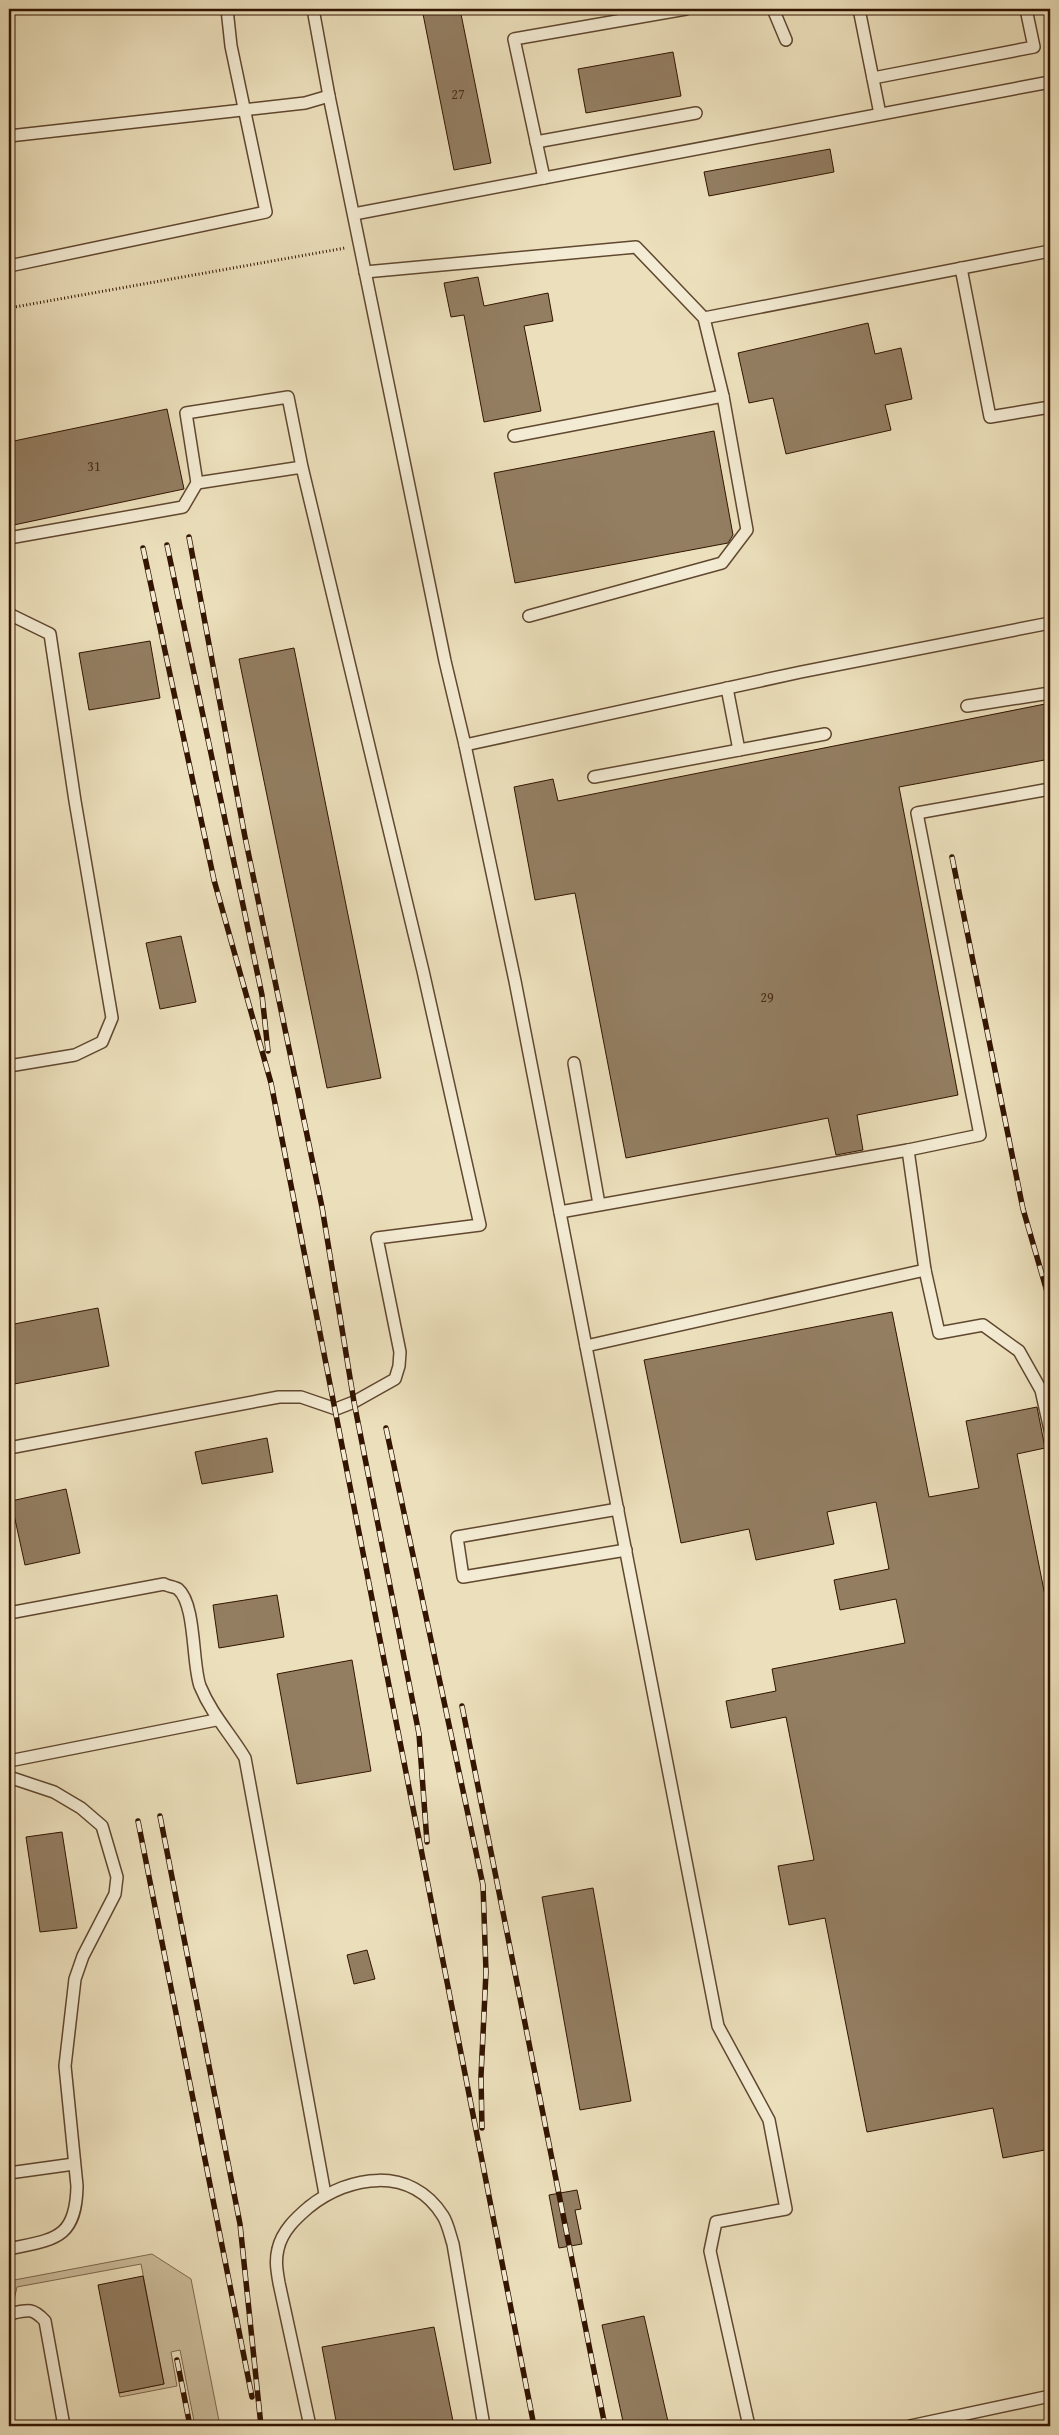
<svg xmlns="http://www.w3.org/2000/svg" width="1059" height="2435" viewBox="0 0 1059 2435" font-family="'Gentium Book Plus',serif">
	<rect width="100%" height="100%" fill="#ece0bc"/>
	<filter id="stains"><feTurbulence type="fractalNoise" baseFrequency=".004" numOctaves="4"/><feColorMatrix values="0 0 0 0 .2 0 0 0 0 .09 0 0 0 0 .02 0 0 0 .5 -.17"/></filter>
	<radialGradient id="worn" r=".72"><stop offset=".6" stop-color="#630" stop-opacity="0"/><stop offset="1" stop-color="#630" stop-opacity=".3"/></radialGradient>
	<polygon fill="#ccbd9c" stroke="#7f684e" points="152,2254 191,2279 220,2426 195,2426 180,2350 171,2352 177,2386 120,2397 119,2393 164,2384 141,2264 17,2287 14,2300 9,2301 9,2281"/>
	<g fill="#937e62" stroke="#321400">
		<polygon points="422,9 460,9 491,163 454,170"/>
		<polygon points="673,52 681,96 586,113 578,69"/>
		<polygon points="830,149 834,172 709,196 704,172"/>
		<polygon points="478,277 484,306 548,293 553,321 524,326 541,411 484,422 464,315 451,317 444,283"/>
		<polygon points="868,323 875,354 901,348 912,399 885,405 891,430 786,454 773,398 749,403 738,353"/>
		<polygon points="167,409 184,489 9,526 9,442"/>
		<polygon points="714,431 733,535 728,543 515,583 494,473"/>
		<polygon points="150,641 160,698 89,710 79,653"/>
		<polygon points="294,648 381,1078 327,1088 239,659"/>
		<polygon points="1050,703 1050,759 899,787 958,1095 857,1115 863,1150 836,1155 828,1118 626,1158 575,893 535,900 514,787 553,779 558,801"/>
		<polygon points="181,936 196,1002 160,1009 146,943"/>
		<polygon points="98,1308 109,1366 9,1385 9,1325"/>
		<polygon points="892,1312 929,1497 979,1488 966,1421 1037,1407 1045,1448 1017,1454 1050,1621 1050,2149 1003,2158 993,2108 867,2132 825,1918 789,1925 778,1866 814,1860 786,1717 731,1728 726,1701 776,1691 772,1669 905,1643 896,1599 840,1610 834,1580 889,1569 876,1502 827,1512 834,1544 756,1560 749,1529 681,1543 644,1360"/>
		<polygon points="267,1438 273,1472 202,1484 195,1452"/>
		<polygon points="66,1489 80,1553 25,1565 11,1501"/>
		<polygon points="277,1595 284,1637 219,1648 213,1605"/>
		<polygon points="352,1660 371,1771 297,1784 277,1674"/>
		<polygon points="62,1832 77,1928 40,1932 26,1837"/>
		<polygon points="593,1888 631,2101 580,2110 542,1897"/>
		<polygon points="367,1950 375,1979 354,1984 347,1955"/>
		<polygon points="577,2190 581,2209 575,2210 582,2244 559,2248 549,2195"/>
		<polygon points="143,2276 164,2384 119,2393 98,2285"/>
		<polygon points="644,2316 669,2426 624,2426 602,2325"/>
		<polygon points="434,2327 454,2426 337,2426 322,2347"/>
	</g>
	<g fill="none" stroke-linecap="round" stroke-linejoin="round">
		<g stroke="#60472f" stroke-width="14">
			<g id="lane">
				<polyline points="313,9 329,96 445,661 465,745 801,672 1050,623"/>
				<polyline points="773,9 786,40"/>
				<polyline points="859,9 880,114"/>
				<polyline points="873,78 1034,47 1026,9"/>
				<polyline points="9,136 305,103 329,96"/>
				<polyline points="536,142 696,113"/>
				<polyline points="544,178 514,39 686,9"/>
				<polyline points="354,214 1050,82"/>
				<polyline points="9,266 266,212 231,46 227,9"/>
				<polyline points="961,268 990,417 1050,407"/>
				<polyline points="365,272 636,247 704,318 723,396 747,530 722,563 529,616"/>
				<polyline points="704,318 1050,251"/>
				<polyline points="514,436 723,396"/>
				<polyline points="9,538 183,507 197,483"/>
				<polyline points="9,614 50,634 75,801 112,1018 102,1042 75,1055 9,1066"/>
				<polyline points="727,688 739,750"/>
				<polyline points="967,706 1050,693"/>
				<polyline points="465,745 515,981 718,2026 769,2120 786,2209 716,2222 710,2251 749,2426"/>
				<polyline points="594,777 825,734"/>
				<polyline points="574,1063 599,1204"/>
				<polyline points="560,1212 908,1150"/>
				<polyline points="925,1270 908,1150 980,1135 917,813 1050,789"/>
				<polyline points="586,1346 925,1270 939,1333 983,1325 1019,1351 1041,1390 1050,1430"/>
				<polyline points="9,1448 279,1397 301,1397 336,1409 354,1402 395,1379 399,1366 400,1352 377,1238 480,1225 423,971 302,467 288,397 186,413 197,483 302,467"/>
				<polyline points="618,1509 457,1537 463,1577 626,1550"/>
				<path d="M9,1613L164,1584C167,1586 175,1587 178,1589C196,1604 192,1664 200,1686C212,1715 230,1733 245,1758L325,2194"/>
				<polyline points="9,1761 216,1720"/>
				<path d="M9,1777L54,1792L81,1808L102,1826L117,1877L115,1894L83,1956L75,1979L65,2066L77,2186C76,2240 54,2239 9,2249"/>
				<polyline points="9,2173 74,2164"/>
				<path d="M9,2314C27,2310 32,2307 45,2321L64,2426"/>
				<path d="M310,2426L279,2283C277,2271 275,2261 278,2249C282,2231 296,2218 309,2207C349,2175 411,2165 443,2216C448,2224 450,2235 453,2244L484,2426"/>
				<polyline points="910,2426 1050,2396"/>
			</g>
		</g>
		<polyline stroke="#321400" stroke-width="3" stroke-dasharray="1 2.5" stroke-linecap="butt" points="9,308 345,248"/>
		<use href="#lane" stroke="#f3ebd3" stroke-width="11"/>
		<g stroke="#321400" stroke-width="5.5">
			<g id="rail">
				<polyline points="189,537 245,837 322,1207 354,1402 419,1734 427,1842"/>
				<polyline points="167,545 262,995 268,1051"/>
				<polyline points="143,548 214,880 271,1083 534,2426"/>
				<polyline points="952,857 1023,1209 1050,1302"/>
				<polyline points="386,1428 483,1885 486,1972 481,2076 482,2128"/>
				<polyline points="462,1706 605,2426"/>
				<polyline points="160,1816 240,2224 261,2426"/>
				<polyline points="138,1821 252,2397"/>
				<polyline points="177,2360 190,2426"/>
			</g>
		</g>
		<use href="#rail" stroke="#f3ebd3" stroke-width="4" stroke-dasharray="11" stroke-linecap="butt"/>
	</g>
	<g text-anchor="middle" dominant-baseline="central" stroke-width="4" stroke-linejoin="round" paint-order="stroke">
		<g font-size="14" fill="#4a2e18">
			<text x="458" y="94">27</text>
			<text x="94" y="466">31</text>
			<text x="767" y="997">29</text>
		</g>
	</g>
	<rect width="1059" height="2435" fill="none" stroke="#ece0bc" stroke-width="30"/>
	<rect x="10" y="10" width="1039" height="2415" fill="none" stroke="#321400" stroke-width="2.5"/>
	<rect x="15" y="15" width="1029" height="2405" fill="none" stroke="#321400"/>
	<rect width="100%" height="100%" filter="url(#stains)"/>
	<rect width="100%" height="100%" fill="url(#worn)"/>
</svg>
